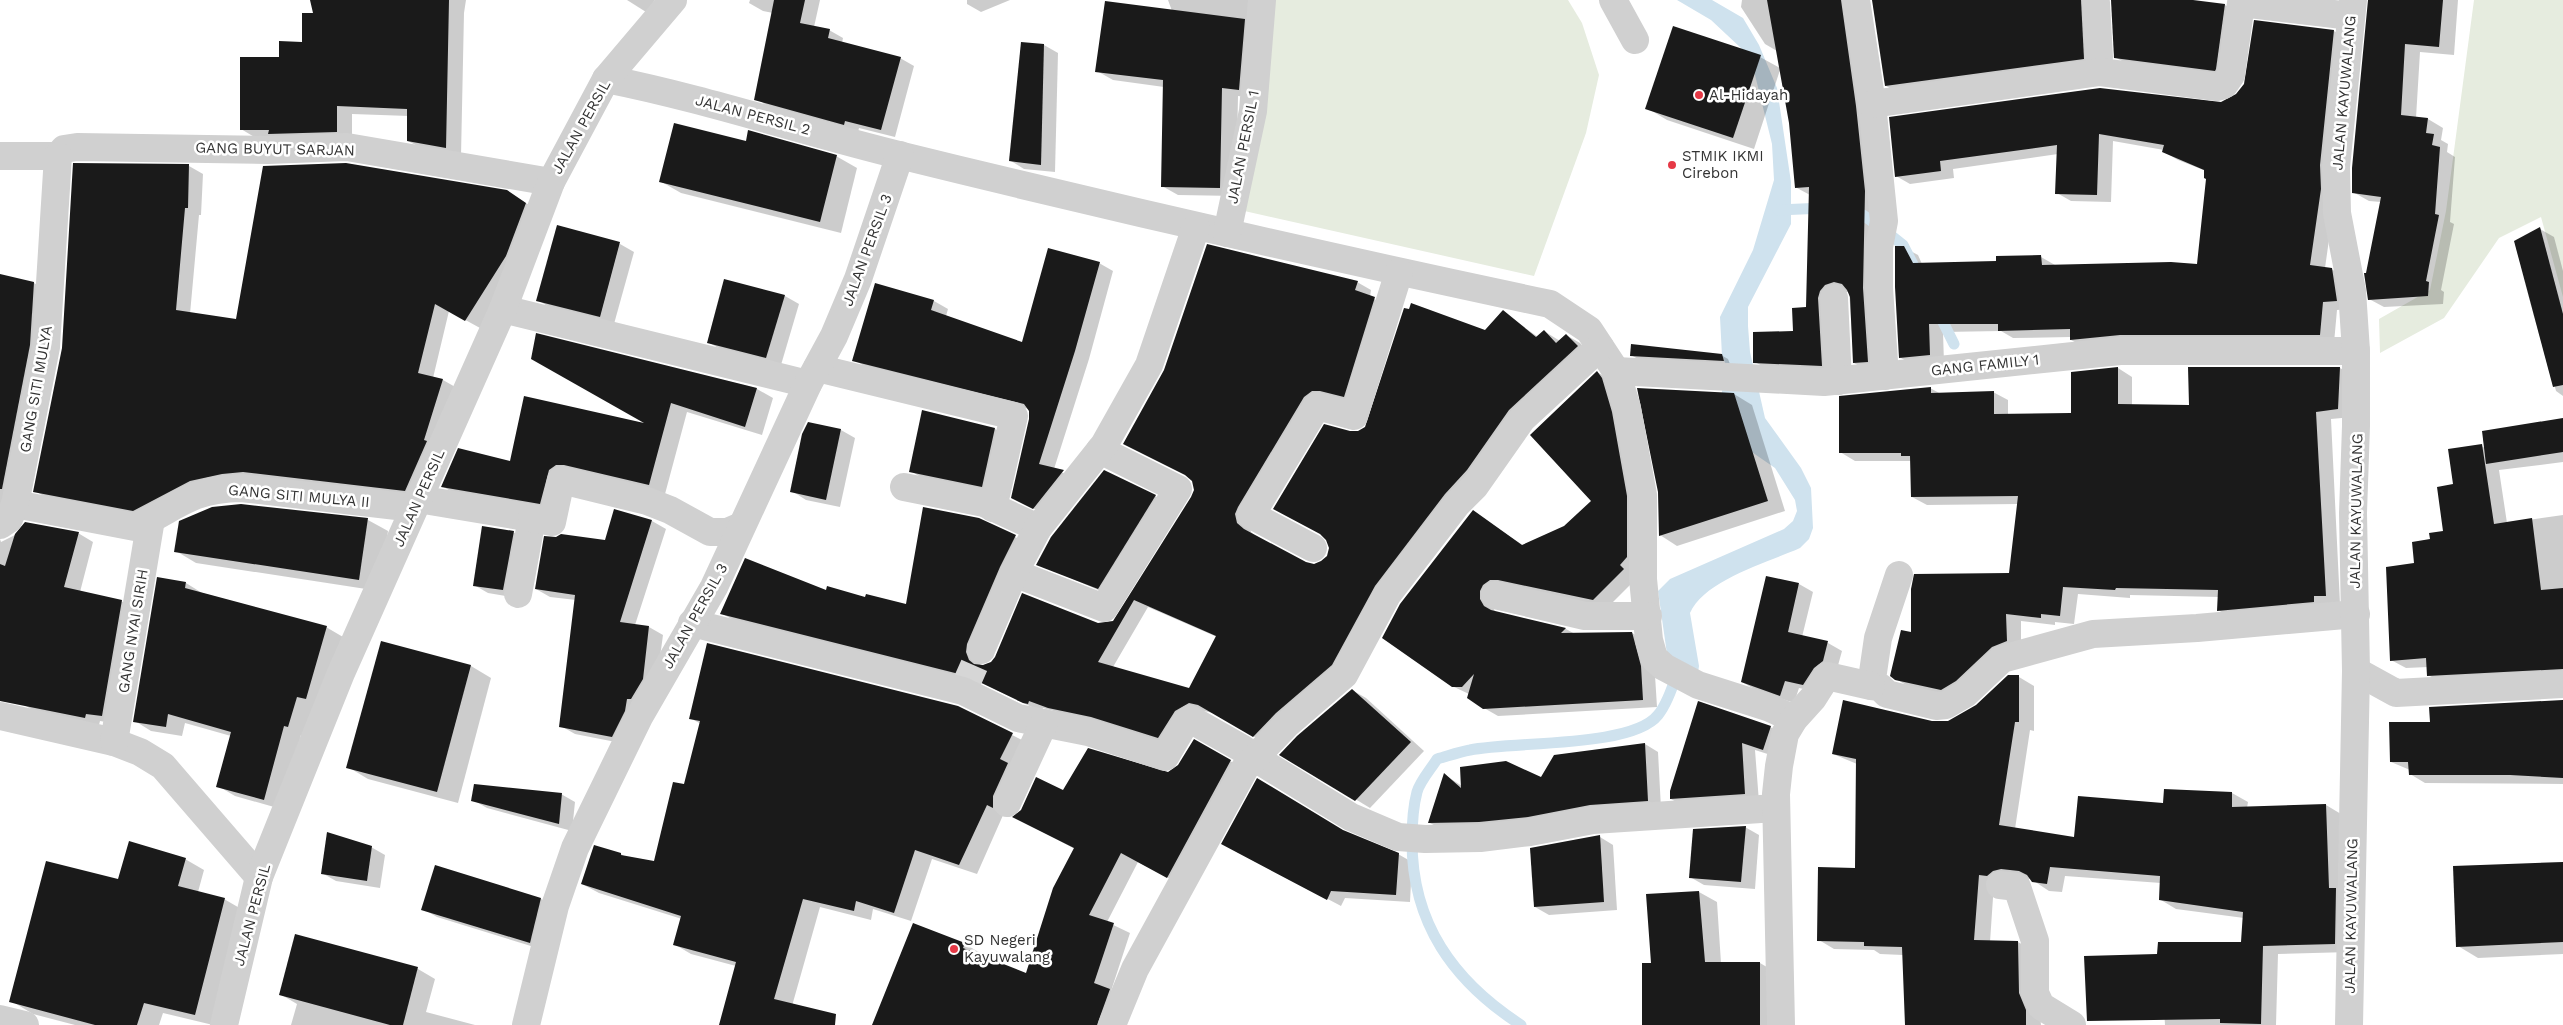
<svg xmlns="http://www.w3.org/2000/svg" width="2563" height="1025" viewBox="0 0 2563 1025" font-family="'Work Sans',sans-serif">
	<rect width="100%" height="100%" fill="#fff"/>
	<g fill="#e6ecdf">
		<polygon points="1273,0 1568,0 1582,23 1599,75 1586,133 1534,276 1240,210"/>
		<polygon points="2474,0 2563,0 2563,297 2541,217 2499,238 2444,318 2380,353 2379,319 2430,290 2446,211"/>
	</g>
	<path fill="#cfe2ee" d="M1677,0H1712L1743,18L1759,45L1777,88L1791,182V224L1748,307V326L1750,352L1765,418L1801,468L1811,488L1813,528L1809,539L1800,548C1769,562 1704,580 1690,613L1699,666L1697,679L1668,661L1658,591L1670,579L1784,529L1793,521L1797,511L1795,500L1775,468L1730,437L1720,401L1727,367L1722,356L1720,317L1753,250L1774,180L1772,144L1755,75L1742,49L1711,20Z"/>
	<g fill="#0003" fill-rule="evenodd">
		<polygon points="312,0 466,0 464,13 461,156 423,149 408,141 409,116 352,114 352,140 256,138 241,129 280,58 303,43 314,14"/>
		<polygon points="627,0 655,0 646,12"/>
		<polygon points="750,0 820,0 814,27 829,30 843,38 842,43 900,58 914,66 895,137 859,128 858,132 770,107 756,99 773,13 763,11 749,3"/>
		<polygon points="967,0 1010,0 981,12 967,4"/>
		<polygon points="1168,0 1266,0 1255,98 1238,96 1236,196 1178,195 1162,186 1164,87 1113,80 1097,71 1172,11"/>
		<polygon points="1742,0 1860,0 1873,116 1870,372 1854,363 1849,291 1843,294 1838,375 1771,371 1755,362 1795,332 1807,308 1810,195 1797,188 1790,123 1780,70 1754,149 1667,120 1647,108 1760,57 1780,68 1777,51 1765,44 1741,7"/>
		<polygon points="1873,0 2103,0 2100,67 1903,95 1886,86"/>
		<polygon points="2112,0 2181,0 2225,5 2241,14 2231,80 2132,67 2115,57"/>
		<polygon points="2370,0 2458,0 2454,55 2420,52 2416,118 2428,119 2443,128 2441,140 2448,144 2447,152 2455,157 2450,222 2454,224 2441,290 2444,292 2443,304 2384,307 2369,299 2381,202 2369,201 2353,192"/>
		<polygon points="2334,31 2348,39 2335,197 2325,268 2331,269 2346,277 2351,309 2337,310 2334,343 2086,348 2071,340 2071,337 2013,338 2001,331 1943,332 1944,363 1915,366 1901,358 1903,247 1918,255 1922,264 1997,263 2041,257 2055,265 2198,265 2207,179 2206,171 2178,160 2164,152 2164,150 2113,141 2111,202 2071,201 2057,193 2058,154 1953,169 1954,178 1910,184 1896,176 1890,118 2222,103 2237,95"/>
		<polygon points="1044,45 1058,53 1055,172 1024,169 1011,161"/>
		<polygon points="836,156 857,168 841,233 681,193 660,181"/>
		<polygon points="189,166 203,174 201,215 199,215 190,314 237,321 521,200 540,212 480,328 449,311 433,378 443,380 457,388 419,499 258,480 148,518 49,499 35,491"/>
		<polygon points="558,227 620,244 634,252 614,324 552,309 538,300"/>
		<polygon points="2540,229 2554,237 2563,271 2563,396 2556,391 2516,242"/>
		<polygon points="1099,263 1113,271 1089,359 1054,469 1077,479 1048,516 1013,498 1030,420 1029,409 868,368 854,360 876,285 934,301 948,309 946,316 1023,344"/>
		<polygon points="0,276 34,283 49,292 0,528"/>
		<polygon points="725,280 785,296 799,304 781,365 722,350 708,342"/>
		<path d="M1357,282L1371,290L1370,297L1388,306L1357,404L1335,398L1249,523L1251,532L1256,537L1306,563L1314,565L1321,563L1328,556L1350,432H1359L1485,332L1502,311L1538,337L1544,331L1560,341L1566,335L1580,343L1591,354L1523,418L1345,673L1267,744L1213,713L1204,711L1189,719L1172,745L1043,708L1042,711L1038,710L982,683L735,621L721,613L866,598L907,605L979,519L1029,544L979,661L981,666L1098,624L1113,622ZM1148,607L1217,637L1190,690L1113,667Z"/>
		<polygon points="537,335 757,389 773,398 762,435 687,412 665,494 582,474 556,512 459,496 442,486 511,462 649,425"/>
		<polygon points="1631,355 1721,355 1728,359 1730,364 1638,359"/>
		<polygon points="2118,368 2132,377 2132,405 2190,406 2189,368 2340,368 2355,376 2353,417 2331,419 2340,604 2233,618 2218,610 2219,597 2130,595 2130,598 2078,594 2074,624 2055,622 2055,625 2021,621 2021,650 1956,697 1911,688 1896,679 1913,633 2010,574 2018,504 1927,505 1912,497 1912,461 1855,461 1840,452 1930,388 1941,394 1993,392 2008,400 2008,415 2072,414"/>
		<polygon points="1597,372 1611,380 1625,420 1637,578 1607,608 1493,608 1496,613 1566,629 1575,634 1632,633 1646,641 1655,675 1657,707 1498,716 1484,708 1469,694 1452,686 1473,512 1524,546 1565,527 1593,501"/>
		<polygon points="1734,394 1752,405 1785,511 1677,546 1660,535"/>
		<polygon points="923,411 995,429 1009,437 996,494 925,480 911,471"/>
		<polygon points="2563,420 2563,462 2499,470 2507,523 2563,515 2563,677 2443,683 2428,675 2428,667 2406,668 2391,660 2416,565 2431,540 2445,532 2454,486 2481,446 2485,448"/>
		<polygon points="841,430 855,438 840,507 806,500 792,491"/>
		<polygon points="1155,496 1167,503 1110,595 1038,564"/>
		<polygon points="368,520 388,531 379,591 196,563 176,551"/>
		<polygon points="652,521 666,529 635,625 649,627 663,635 656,687 626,744 575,734 561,726 576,600 550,597 536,589 606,541"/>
		<polygon points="513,532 527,540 517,598 488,593 474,585"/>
		<polygon points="19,533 78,533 93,542 80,592 121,601 136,609 117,724 100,721 99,725 37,713 23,704 0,677 0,539 1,542"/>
		<polygon points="186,583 202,593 326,627 343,637 305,736 301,735 281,809 235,796 218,786 231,736 185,723 182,736 151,731 135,721"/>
		<polygon points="1799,584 1813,592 1802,637 1828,643 1842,651 1837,669 1817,692 1799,688 1794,703 1756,690 1742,682"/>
		<polygon points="382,642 471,666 491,678 458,803 368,779 348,767"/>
		<polygon points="2019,677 2034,686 2034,731 2030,730 2015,829 2075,839 2164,804 2165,790 2232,793 2248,802 2247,808 2326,805 2341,814 2350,952 2278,954 2276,1025 2165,1025 2160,943 2242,943 2244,918 2176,909 2161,900 2161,883 2065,876 2062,892 2049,891 2031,879 2018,878 1994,883 1990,942 2018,942 2034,951 2041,1025 1906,1025 1903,955 1880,954 1874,950 1834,949 1819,940 1856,870 1857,764 1833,754 1932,722 1948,722 1976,707"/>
		<polygon points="1352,690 1366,698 1424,751 1370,808 1281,754"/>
		<polygon points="2563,701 2563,784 2425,783 2410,774 2410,770 2391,762 2431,723"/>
		<polygon points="1699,703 1770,727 1784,735 1777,757 1755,750 1759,802 1685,807 1671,799"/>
		<polygon points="957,707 1030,744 1004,813 977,874 932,859 911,921 873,909 871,920 820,907 792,1006 828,1025 721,1025 736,966 691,954 674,944 682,919 599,893 582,884 621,854 627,858 655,863 685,786 701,724 690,718"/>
		<polygon points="1194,741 1248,771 1184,886 1138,862 1107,922 1130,933 1111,991 1116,1025 873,1025 914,924 965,944 982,954 980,956 1027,974 1075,849 1014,817 1063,791 1168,774 1179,766"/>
		<polygon points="1645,744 1658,752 1661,808 1443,830 1430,823 1445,775 1462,786 1541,779"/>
		<polygon points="561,794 575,802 572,831 487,808 473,800"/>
		<polygon points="1745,827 1759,835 1755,889 1704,885 1690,877"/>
		<polygon points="1345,833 1398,854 1412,862 1410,902 1345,898 1341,906 1237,851"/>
		<polygon points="1600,837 1613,845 1617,910 1549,915 1535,907"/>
		<polygon points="371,847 385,855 380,888 336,881 322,873"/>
		<polygon points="185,859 204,870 198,892 224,899 243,910 213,1025 163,1013 159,1025 75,1025 33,1014 13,1002 119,881"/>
		<polygon points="2563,863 2563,954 2478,958 2458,946"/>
		<polygon points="436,867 541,899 555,907 544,950 437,917 423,909"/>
		<polygon points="1699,892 1717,902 1721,963 1760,963 1777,973 1778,1025 1658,1025 1652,964"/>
		<polygon points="296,936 418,969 435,979 426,1012 475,1025 291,1025 297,1004 280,994"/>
	</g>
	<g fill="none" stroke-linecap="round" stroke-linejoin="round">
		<g stroke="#cfe2ee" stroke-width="11">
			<polyline points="1778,210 1824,208"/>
			<polyline points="1850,211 1863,215 1877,225"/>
			<polyline points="1888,233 1903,245 1919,276"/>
			<polyline points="1938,312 1954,344"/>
			<path d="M1521,1025C1453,981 1412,923 1412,841C1412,825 1413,807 1417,792C1420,781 1431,769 1437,759C1448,756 1459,752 1470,750C1513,741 1632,748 1658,715C1667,704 1673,686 1677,673"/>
		</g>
	</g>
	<g fill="#1a1a1a" fill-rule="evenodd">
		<polygon points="310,0 449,0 446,148 407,141 407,109 337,106 337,132 268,134 269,130 240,130 240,57 279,57 279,41 302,42 302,13 313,13"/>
		<polygon points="774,0 805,0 800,23 830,29 828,38 901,57 881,130 845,121 844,125 754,100"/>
		<polygon points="1767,0 1841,0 1856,106 1865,191 1863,288 1868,362 1853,363 1850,297 1847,290 1842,284 1834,282 1825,285 1820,291 1818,298 1822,366 1753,363 1753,332 1793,331 1792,308 1806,307 1809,187 1795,188 1789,123"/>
		<polygon points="1872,0 2081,0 2084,59 1885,86"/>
		<polygon points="2111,0 2193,0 2225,4 2216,69 2215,71 2114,58"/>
		<polygon points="2368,0 2443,0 2439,47 2405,44 2401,115 2428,118 2426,133 2434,134 2432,145 2440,147 2435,214 2439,215 2426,281 2429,282 2428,296 2368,300 2364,273 2366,273 2381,197 2352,193 2352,168"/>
		<polygon points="1105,1 1245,19 1239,90 1222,88 1220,188 1161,187 1163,80 1095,72"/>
		<polygon points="2254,20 2334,30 2320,165 2321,189 2310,265 2332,268 2337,301 2323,302 2320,335 2120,335 2070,340 2070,329 1998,331 1998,324 1929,324 1930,355 1899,358 1895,287 1895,246 1904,246 1913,263 1996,261 1996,256 2041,255 2042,265 2171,262 2197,264 2206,179 2204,178 2204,170 2162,152 2164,145 2099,134 2097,195 2055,194 2057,145 1940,161 1941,171 1895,177 1889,117 2100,88 2221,102 2236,94 2244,84"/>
		<polygon points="1673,26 1761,55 1733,138 1645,109"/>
		<polygon points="1021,42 1044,44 1041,165 1009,161"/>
		<polygon points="674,123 746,141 748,130 837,155 820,222 659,182"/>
		<polygon points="73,163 189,164 188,208 185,208 176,310 236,319 263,166 346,163 507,190 526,203 506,256 465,321 435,304 418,373 443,379 424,440 427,441 405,491 243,472 222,474 190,481 133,511 33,492 62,348"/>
		<polygon points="557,225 620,242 600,317 536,301"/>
		<polygon points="2540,227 2563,314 2563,385 2553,387 2514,241"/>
		<path d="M1207,244L1358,281L1355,290L1375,297L1344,397L1320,391H1312L1304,397L1238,507L1235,514L1237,523L1244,529L1306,562L1314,564L1321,561L1327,556L1329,548L1326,540L1320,534L1273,509L1324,424L1350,431H1358L1365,427L1404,308L1409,309L1411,303L1485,330L1503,310L1536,337L1544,330L1556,343L1566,334L1578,346L1509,410L1467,470L1445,494L1375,586L1332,665L1276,713L1253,737L1198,705L1189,703L1175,711L1158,738L1091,717L1048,708L1029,701L1028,704L1023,703L967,676L720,614L745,558L826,590L827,586L865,597L866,594L906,604L923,507L979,518L1016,535L1000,567L967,644L966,652L969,660L974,664L983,665L991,662L995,657L1022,593L1098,623L1113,621L1191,497L1194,490L1192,481L1185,475L1123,444L1164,370ZM1134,600L1216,636L1189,688L1098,662Z"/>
		<polygon points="1048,248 1100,262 1075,351 1039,464 1064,470 1033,509 1011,498 1029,419 1029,411 1024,404 852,361 875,283 934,300 931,310 1022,342"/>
		<polygon points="0,274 34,282 30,345 2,489 0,489"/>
		<polygon points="724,279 785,295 766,358 707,343"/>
		<polygon points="536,333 757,388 745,427 671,403 649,485 564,465 556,465 549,470 540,504 441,487 458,448 510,461 524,396 644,423 531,359"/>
		<polygon points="1631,344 1722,354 1724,361 1630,356"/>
		<polygon points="2118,367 2118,404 2189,405 2188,367 2340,367 2338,409 2316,412 2326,596 2314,596 2314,602 2217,611 2218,590 2116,588 2115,590 2063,587 2060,616 2041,614 2041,618 2006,614 2007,641 1992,647 1956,681 1941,690 1895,680 1890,676 1901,630 1911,632 1911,589 1914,574 2009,573 2018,496 1911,497 1910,456 1901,456 1901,453 1839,453 1839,396 1931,387 1931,393 1994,391 1994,414 2071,413 2071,372"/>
		<polygon points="1597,371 1602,378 1612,412 1627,496 1627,557 1620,565 1624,569 1593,600 1498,580 1490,580 1483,585 1480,591 1480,599 1484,606 1491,610 1566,628 1561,633 1632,632 1641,666 1643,700 1483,709 1467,698 1474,674 1462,687 1452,687 1382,638 1400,604 1473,510 1522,545 1564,526 1591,501 1530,435"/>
		<polygon points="1637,388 1734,393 1768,501 1659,536 1658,492"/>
		<polygon points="922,410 995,428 982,487 909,472"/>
		<polygon points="2563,418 2563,452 2486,464 2482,431"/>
		<polygon points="808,422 841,429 826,500 790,492 802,434"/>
		<polygon points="2482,444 2494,524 2532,518 2541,590 2563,588 2563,669 2427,676 2426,658 2390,661 2386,567 2414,563 2412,542 2430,539 2429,533 2443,531 2437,487 2453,484 2448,449"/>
		<polygon points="1104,470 1156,495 1098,589 1036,565 1051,537"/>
		<polygon points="241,504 368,518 359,580 174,552 179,521 212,507"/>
		<polygon points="614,509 652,520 620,622 649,626 643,679 631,699 627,699 625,711 612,737 559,727 575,595 535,589 544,536 556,537 561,534 605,540"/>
		<polygon points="25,522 79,532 64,587 122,600 102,716 86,714 85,718 0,701 0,564 5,566 15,534"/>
		<polygon points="482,526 514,531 503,590 473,586"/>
		<polygon points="1766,576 1799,583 1788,632 1828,641 1823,661 1814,668 1803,685 1785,681 1780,696 1741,682"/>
		<polygon points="157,577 186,582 185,588 327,626 306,699 297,697 288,727 284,726 264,800 216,787 231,732 168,714 166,727 133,722"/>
		<polygon points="381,641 471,665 437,792 346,768"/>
		<polygon points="707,643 958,706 1013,733 1000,759 1008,763 993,796 993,808 987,805 959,865 915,850 894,913 856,901 854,911 803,899 774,999 836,1014 835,1025 719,1025 736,962 673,945 681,916 581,884 594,845 621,853 621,855 654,861 673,782 684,784 700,721 689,719"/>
		<polygon points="2008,675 2019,675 2019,722 2015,722 1999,825 2074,837 2078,796 2163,803 2164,789 2232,792 2232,807 2326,804 2329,888 2336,888 2335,944 2263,946 2261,1024 2220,1023 2220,1019 2087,1021 2084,956 2157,954 2158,942 2241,942 2243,912 2159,900 2160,876 2050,867 2047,884 2032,882 2027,875 2019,871 2001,869 1993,871 1987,876 1979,875 1974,940 2018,941 2019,993 2026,1010 2026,1025 1905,1025 1902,947 1864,946 1864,942 1817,941 1818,867 1855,868 1856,759 1832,754 1843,700 1932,721 1948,721 1976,705"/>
		<polygon points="1352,689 1411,742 1355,801 1279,755 1297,736"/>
		<polygon points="2563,700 2563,778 2510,775 2409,775 2408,762 2390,762 2389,722 2430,722 2429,707"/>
		<polygon points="1698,701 1771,726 1763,750 1742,743 1745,794 1670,799 1670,791"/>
		<polygon points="1194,739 1231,760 1167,878 1121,853 1089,915 1114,923 1094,983 1110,989 1097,1025 872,1025 913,923 965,943 963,948 1026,973 1053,888 1074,848 1012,817 1021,810 1036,777 1063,790 1088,748 1168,772 1178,765"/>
		<polygon points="1645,743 1648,801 1590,805 1528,817 1479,822 1428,823 1444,773 1461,788 1460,767 1506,761 1541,777 1554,755"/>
		<polygon points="1257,778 1343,830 1399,853 1396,895 1331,891 1327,900 1221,844"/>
		<polygon points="474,784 562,793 559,824 471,801"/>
		<polygon points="1746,826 1741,882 1689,878 1693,829"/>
		<polygon points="327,832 372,846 367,881 321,874"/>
		<polygon points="1600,835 1604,902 1534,907 1530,848"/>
		<polygon points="129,841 186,858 178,886 225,898 195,1015 144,1003 137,1025 95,1025 9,1002 46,861 118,879"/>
		<polygon points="2563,862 2563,942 2456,947 2453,866"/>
		<polygon points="435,865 541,898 530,943 421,910"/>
		<polygon points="1699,891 1705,962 1760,962 1760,1025 1642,1025 1642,963 1651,963 1646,894"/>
		<polygon points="295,934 418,967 403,1025 390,1025 279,995"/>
	</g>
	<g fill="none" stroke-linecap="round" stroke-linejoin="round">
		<polyline stroke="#d6d6d6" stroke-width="28" stroke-dasharray="28 14" stroke-linecap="butt" points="963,691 981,650"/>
		<g stroke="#d0d0d0" stroke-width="28">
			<polyline points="1613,0 1635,40"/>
			<polyline points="1856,0 1872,104 1884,221 1879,247 1879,288 1885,376"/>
			<polyline points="2096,3 2099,57"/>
			<path d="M606,79C707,99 804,132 903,156C1118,209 1333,258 1550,304L1589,330L1616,371L1627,408L1643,495V579L1649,640L1654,658L1664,667L1698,685L1770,708L1794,719"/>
			<polyline points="1872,104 2100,72 2217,87 2224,85 2231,75 2241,3 2351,16"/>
			<polyline points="0,156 58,156 64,149 77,147 268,150 347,147 551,182"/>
			<polyline points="1227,233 1253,111 1262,0"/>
			<polyline points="1834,298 1838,381"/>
			<polyline points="503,309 808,384"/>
			<polyline points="817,368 1014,416 993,508"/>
			<polyline points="1616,371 1824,382 2120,351 2356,351"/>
			<polyline points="904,487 984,503 1038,528"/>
			<polyline points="418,499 532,518 518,594"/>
			<path d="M15,504L135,527C178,507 189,489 241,488L414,508"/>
			<polyline points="532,518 552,522 561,480 647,501 670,510 710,532 727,532 741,526"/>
			<polyline points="0,525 9,519 15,504 46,347 58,156"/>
			<polyline points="1313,548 1251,515 1317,406 1354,416 1399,272"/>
			<polyline points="1014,573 1104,608 1178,489 1100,450"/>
			<polyline points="1899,575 1878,638 1871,686 1880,687 1887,694 1936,706 1946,705 1965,694 2002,659 2093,634 2197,628 2356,614"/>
			<polyline points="1495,595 1585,616 1648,616"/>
			<polyline points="692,623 963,691 1018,718 1088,732 1165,757 1185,723 1190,719 1243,749 1255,758 1351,817 1398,837 1425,839 1480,838 1530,832 1593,820 1776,808"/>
			<polyline points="981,650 1014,573 1038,528 1104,445 1149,365 1196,227"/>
			<polyline points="2356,671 2396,693 2563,684"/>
			<polyline points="0,716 114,742 140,752 163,766 259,877"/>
			<polyline points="114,742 151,519"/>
			<polyline points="1007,803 1044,723"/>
			<polyline points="2000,885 2017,887 2035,941 2035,993 2041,1006 2072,1025"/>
			<polyline points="0,1019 25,1025"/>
			<polyline points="224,1025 259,877 341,673 503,309 551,182 606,79 673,0"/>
			<polyline points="526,1025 555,906 575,848 639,717 714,587 808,384 834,336 858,279 900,155"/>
			<polyline points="1112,1025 1135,969 1245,768 1286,725 1344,675 1387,595 1457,504 1475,486 1522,419 1600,347"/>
			<polyline points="1781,1025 1776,794 1779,766 1785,734 1794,719 1813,698 1827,676 1871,686"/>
			<polyline points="2349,1025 2356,671 2353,513 2356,426 2356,351 2352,291 2337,213 2336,167 2353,0"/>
		</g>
	</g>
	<g fill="#e63946" stroke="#fff" stroke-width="2">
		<circle cx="1699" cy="95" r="5"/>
		<circle cx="1672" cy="165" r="5"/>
		<circle cx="954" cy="949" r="5"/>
	</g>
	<g text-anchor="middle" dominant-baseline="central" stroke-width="5" stroke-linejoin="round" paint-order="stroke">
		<g font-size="15" fill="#333" stroke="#fff">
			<text transform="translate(2344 93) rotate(-85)">JALAN KAYUWALANG</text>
			<text transform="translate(753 115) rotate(15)">JALAN PERSIL 2</text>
			<text transform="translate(581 127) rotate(-61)">JALAN PERSIL</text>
			<text transform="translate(1243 147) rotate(-79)">JALAN PERSIL 1</text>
			<text transform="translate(275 149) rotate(1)">GANG BUYUT SARJAN</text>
			<text transform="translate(867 250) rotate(-70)">JALAN PERSIL 3</text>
			<text transform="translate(1985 365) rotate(-6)">GANG FAMILY 1</text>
			<text transform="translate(36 389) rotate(-80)">GANG SITI MULYA</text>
			<text transform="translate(299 496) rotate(5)">GANG SITI MULYA II</text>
			<text transform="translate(419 498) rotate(-66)">JALAN PERSIL</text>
			<text transform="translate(2356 511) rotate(-89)">JALAN KAYUWALANG</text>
			<text transform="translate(695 616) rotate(-61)">JALAN PERSIL 3</text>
			<text transform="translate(133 631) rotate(-81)">GANG NYAI SIRIH</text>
			<text transform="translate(252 915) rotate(-75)">JALAN PERSIL</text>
			<text transform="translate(2351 916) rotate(-89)">JALAN KAYUWALANG</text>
		</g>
		<g font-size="15" fill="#333" stroke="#fff" text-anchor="start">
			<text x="1709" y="95">Al-Hidayah</text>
			<text x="1682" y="156">STMIK IKMI<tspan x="1682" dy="17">Cirebon</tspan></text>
			<text x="964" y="940">SD Negeri<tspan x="964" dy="17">Kayuwalang</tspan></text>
		</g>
	</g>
</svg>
